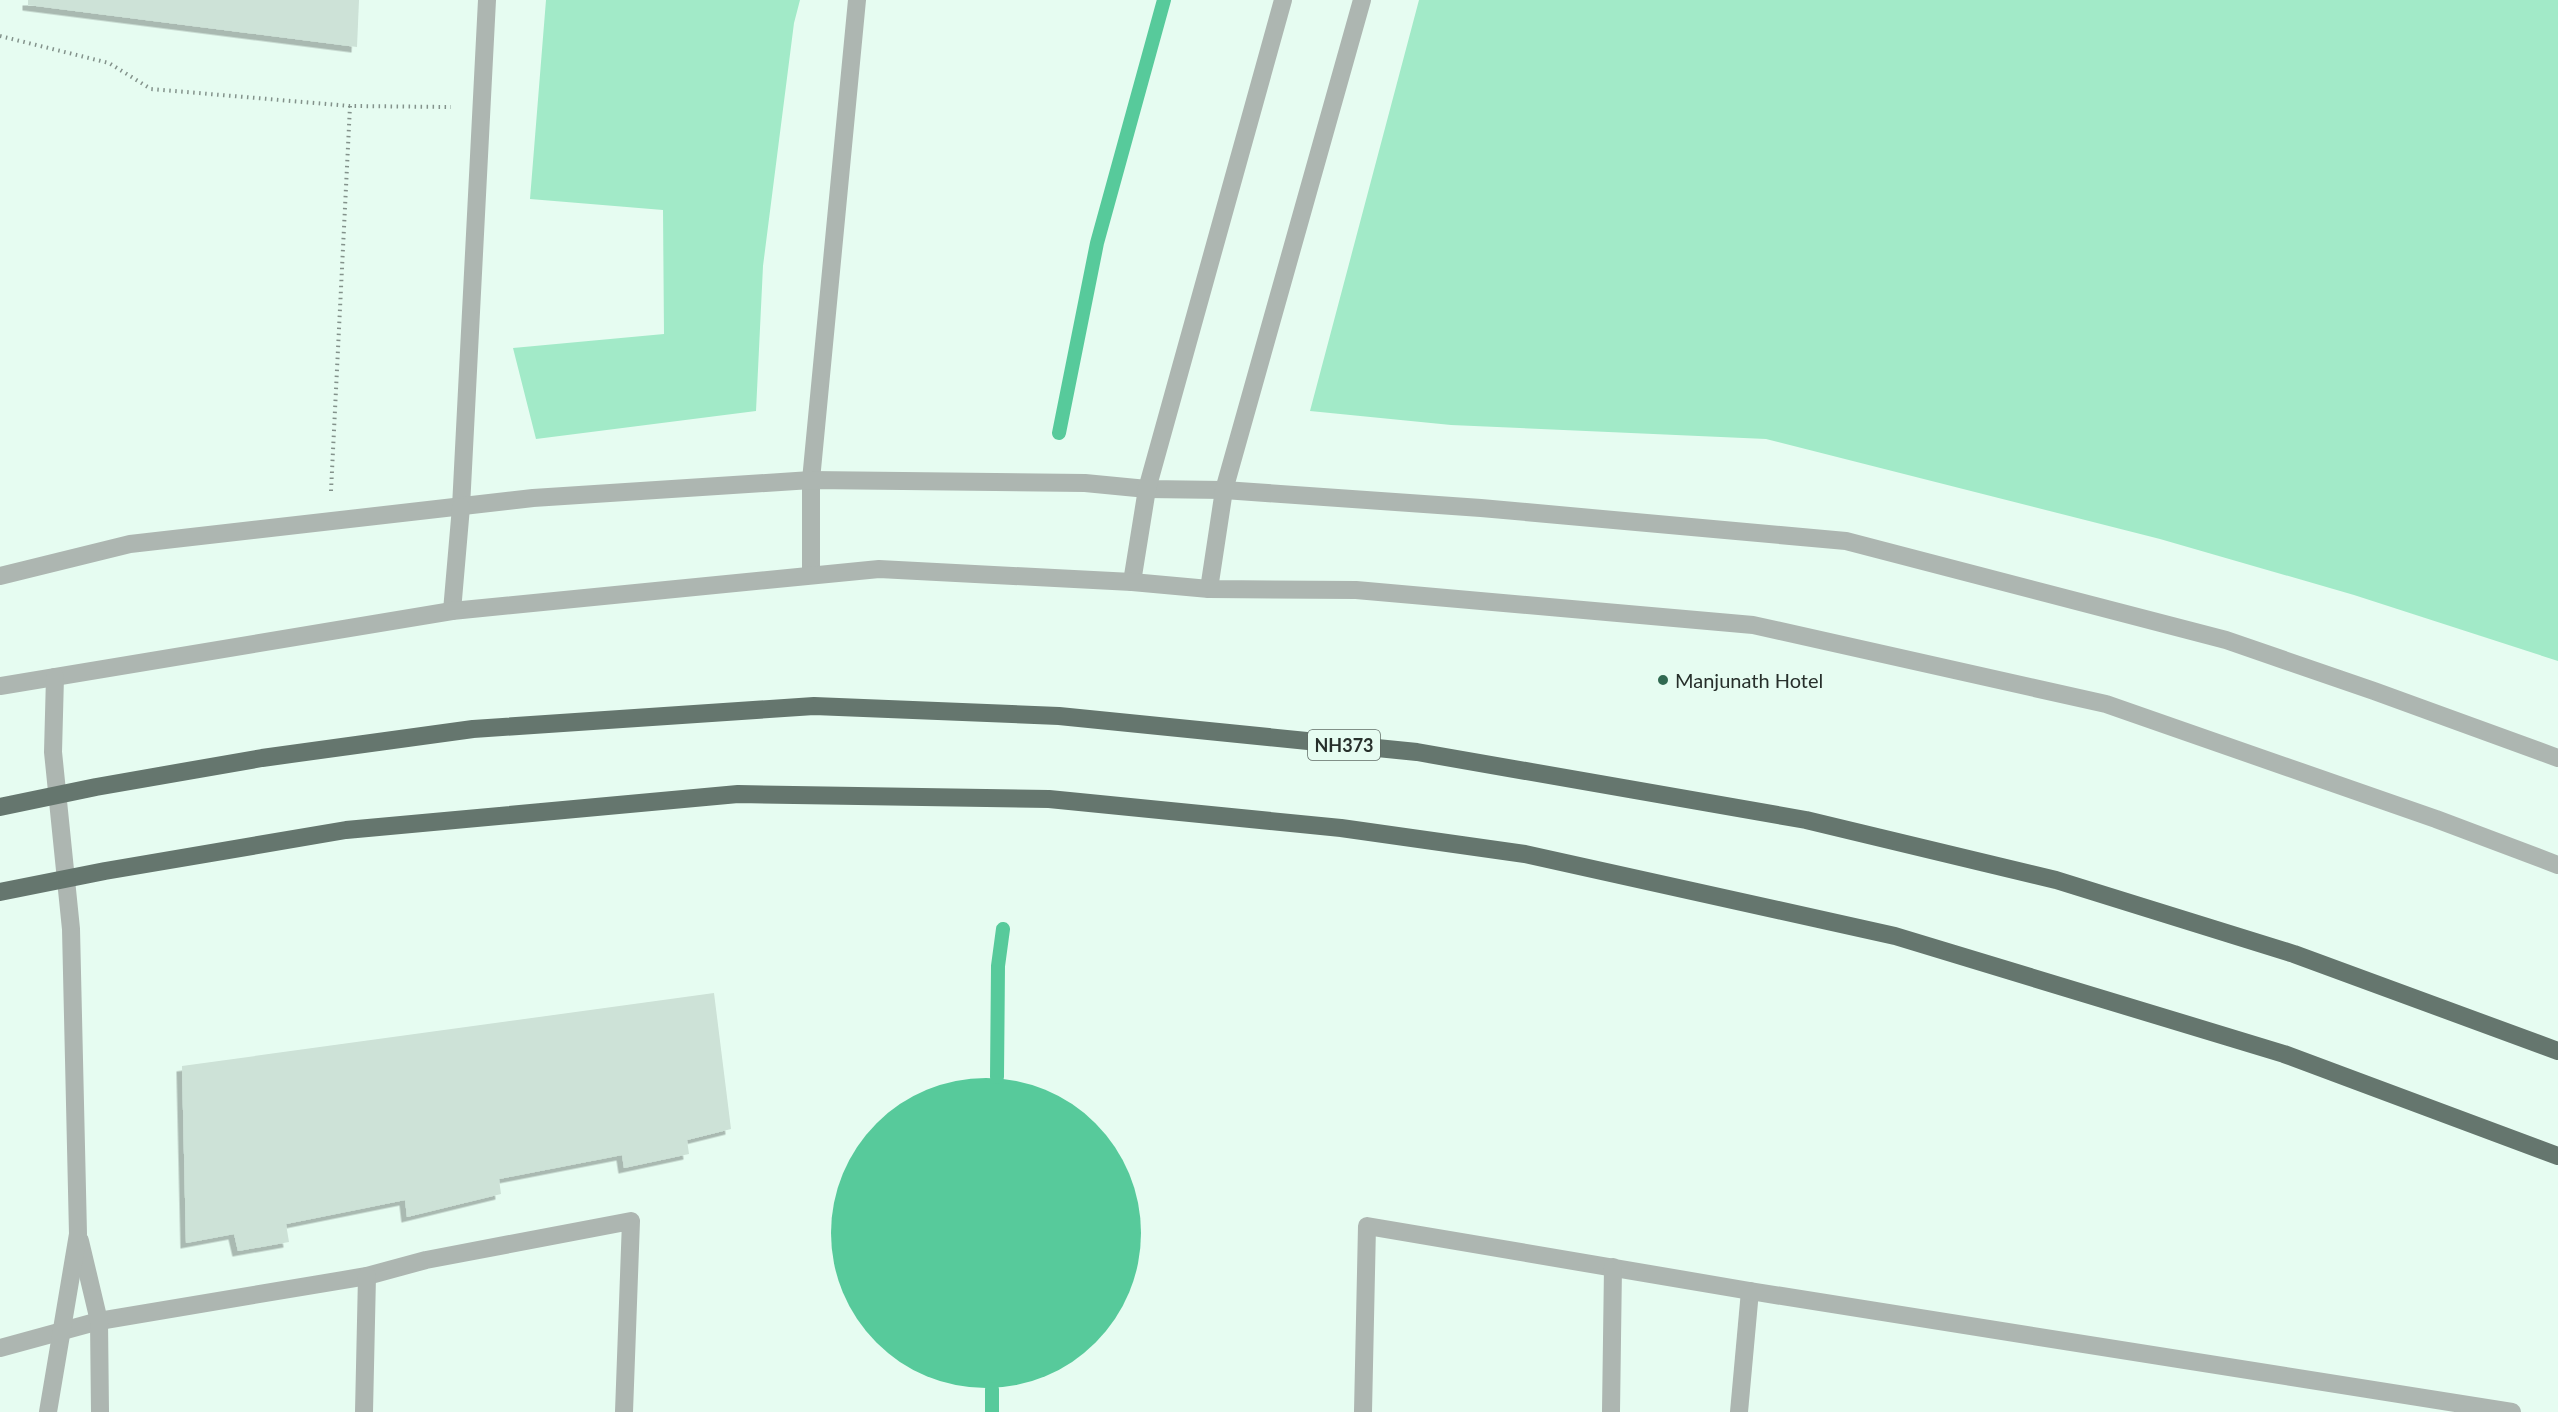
<svg xmlns="http://www.w3.org/2000/svg" width="2558" height="1412" viewBox="0 0 2558 1412" font-family="Lato,sans-serif">
	<defs>
		<filter id="shadow"><feDropShadow dx="-5.5" dy="5.5" stdDeviation="0" flood-color="#0004"/></filter>
	</defs>
	<rect width="100%" height="100%" fill="#e6fcf1"/>
	<g fill="#a2eac8">
		<polygon points="546,0 800,0 794,23 763,266 756,411 536,439 513,348 664,334 663,210 530,199"/>
		<polygon points="1419,0 2558,0 2558,661 2354,595 2160,539 1766,439 1451,425 1310,411"/>
	</g>
	<circle fill="#57ca9b" cx="986" cy="1233" r="155"/>
	<g fill="none" stroke-linecap="round" stroke-linejoin="round">
		<g stroke="#57ca9b" stroke-width="14">
			<polyline points="1059,433 1097,243 1164,0"/>
			<polyline points="997,1077 998,966 1003,929"/>
			<polyline points="992,1412 992,1389"/>
		</g>
	</g>
	<g fill="#cde2d7" filter="url(#shadow)">
		<polygon points="28,0 359,0 357,47 28,5"/>
		<polygon points="714,993 731,1129 687,1140 689,1154 624,1168 622,1155 499,1179 501,1194 407,1217 405,1200 286,1224 289,1242 238,1251 234,1234 186,1243 182,1066"/>
	</g>
	<g fill="none" stroke-linecap="round" stroke-linejoin="round">
		<g stroke="#83928b" stroke-width="4" stroke-dasharray="1.5 4.5" stroke-linecap="butt">
			<polyline points="0,36 109,63 151,89 350,106 451,107"/>
			<polyline points="331,491 350,106"/>
		</g>
		<g stroke="#adb6b1" stroke-width="18">
			<polyline points="461,507 487,0"/>
			<polyline points="811,575 811,480 857,0"/>
			<polyline points="1739,1412 1750,1291"/>
		</g>
		<g stroke="#adb6b1" stroke-width="18">
			<polyline points="0,576 130,544 533,498 811,480 1085,483 1147,489 1224,490 1481,508 1846,541 2226,640 2374,691 2558,758"/>
			<polyline points="1132,582 1147,489 1283,0"/>
			<polyline points="1209,589 1224,490 1362,0"/>
			<polyline points="452,611 461,507"/>
			<polyline points="0,686 452,611 879,569 1132,582 1209,589 1356,590 1753,625 2106,704 2436,819 2558,865"/>
			<polyline points="0,1348 99,1321 367,1276 426,1260 631,1221 624,1412"/>
			<polyline points="364,1412 367,1276"/>
			<polyline points="1363,1412 1367,1226 1750,1291 2512,1412"/>
			<polyline points="1611,1412 1613,1267"/>
		</g>
		<g stroke="#adb6b1" stroke-width="18">
			<polyline points="80,1241 99,1321 100,1412"/>
			<polyline points="48,1412 78,1234 71,929 53,752 55,677"/>
		</g>
		<g stroke="#65766e" stroke-width="18">
			<polyline points="0,807 96,787 262,758 473,729 814,706 1059,716 1417,752 1806,820 2056,880 2294,954 2558,1051"/>
			<polyline points="0,892 105,871 346,830 738,794 1049,799 1341,828 1525,854 1895,936 2284,1054 2558,1156"/>
		</g>
	</g>
	<circle fill="#306951" stroke="#e6fcf1" stroke-width="2" cx="1663" cy="680" r="6"/>
	<g text-anchor="middle" dominant-baseline="central" stroke-width="5" stroke-linejoin="round" paint-order="stroke">
		<rect fill="#e6fcf1" stroke="#606c66" stroke-width="1.5" x="1308" y="730" width="72" height="30" rx="4.5"/>
		<g font-size="18" font-weight="bold" fill="#272f2b">
			<text x="1344" y="745">NH373</text>
		</g>
		<g font-size="20" fill="#272f2b" stroke="#e6fcf1" text-anchor="start">
			<text x="1675" y="680">Manjunath Hotel</text>
		</g>
	</g>
</svg>
